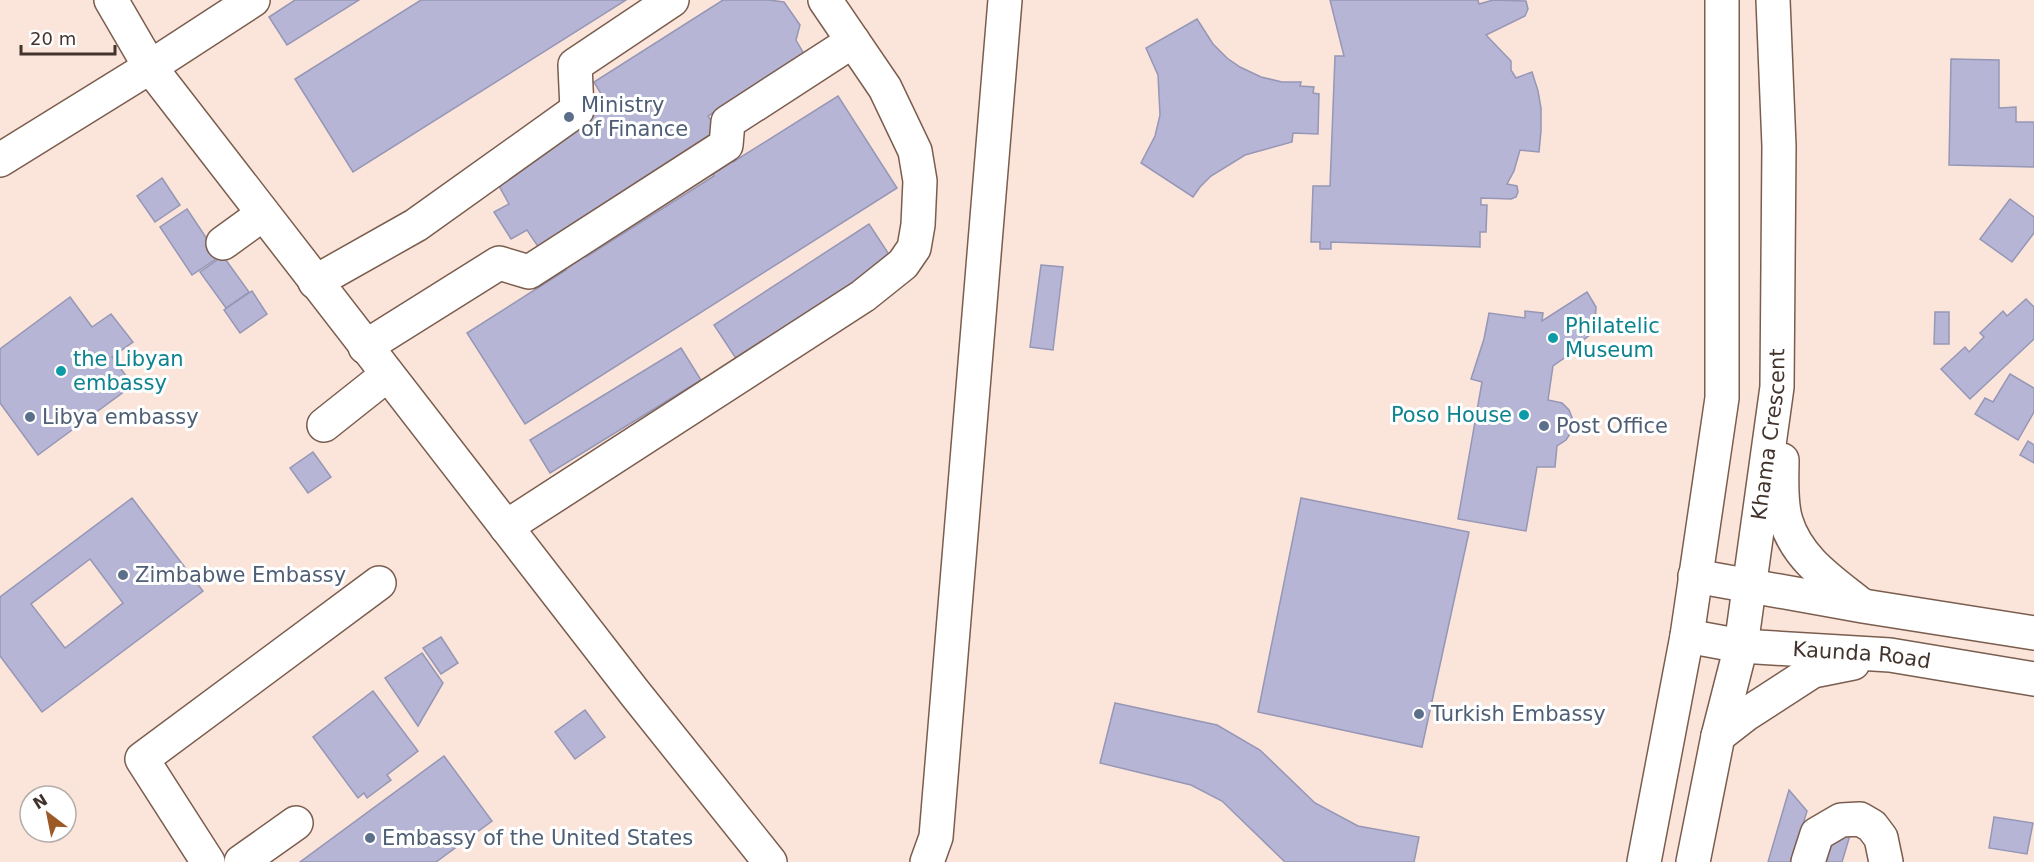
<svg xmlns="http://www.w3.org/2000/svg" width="2034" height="862" viewBox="0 0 2034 862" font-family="'DejaVu Sans',sans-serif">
	<rect width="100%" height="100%" fill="#fbe5db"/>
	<g fill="#b6b5d6" stroke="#9696b5" stroke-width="1.5" fill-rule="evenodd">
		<polygon points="295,0 359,0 287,45 269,17"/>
		<polygon points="421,0 626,0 353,172 295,79"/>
		<polygon points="723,0 769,0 784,2 800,25 796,40 804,54 708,116 722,136 541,251 527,230 511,239 494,212 509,204 494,177 607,104 594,82"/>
		<polygon points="1330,0 1478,0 1479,4 1493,0 1526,1 1528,9 1525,16 1486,35 1511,61 1511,70 1516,78 1532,72 1538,91 1541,108 1541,131 1539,152 1520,150 1514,171 1507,184 1517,186 1518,192 1516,197 1511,199 1481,198 1481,205 1487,205 1486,232 1480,232 1480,247 1331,242 1331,249 1320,249 1320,242 1311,242 1313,186 1330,186 1335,56 1344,56"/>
		<polygon points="1197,19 1213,44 1227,58 1240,67 1261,77 1282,82 1301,82 1300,86 1314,87 1313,93 1319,94 1318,134 1293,133 1292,142 1245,155 1211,176 1200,187 1193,197 1141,163 1155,136 1160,115 1158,75 1146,48"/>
		<polygon points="1951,59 1999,60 1999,108 2016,107 2016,122 2034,122 2034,167 1949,165"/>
		<polygon points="838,96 897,188 525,424 467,333 566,270 561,262 581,249 586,257 714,176 709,168 728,155 733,162"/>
		<polygon points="162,178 180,205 155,222 137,196"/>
		<polygon points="2010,199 2034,217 2034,233 2012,262 1980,239"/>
		<polygon points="187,209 219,257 192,275 160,227"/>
		<polygon points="869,224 892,259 737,360 714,325"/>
		<polygon points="223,256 249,292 226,308 200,272"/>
		<polygon points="1041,265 1063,267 1053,350 1030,347"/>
		<polygon points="252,291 267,314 240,333 224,310"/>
		<polygon points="1587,292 1596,307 1595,322 1590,335 1582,341 1580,347 1553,366 1548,400 1562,403 1569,410 1573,420 1572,431 1566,440 1557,446 1555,467 1537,467 1526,531 1458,519 1482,382 1471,379 1484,339 1489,313 1525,318 1525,311 1543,313 1542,321"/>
		<polygon points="70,297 92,327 111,314 133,342 112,357 133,385 38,455 0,403 0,349"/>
		<polygon points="2026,299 2034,307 2034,339 1970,399 1941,369 1965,347 1969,352 1984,337 1980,333 2003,311 2007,316"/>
		<polygon points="1935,312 1949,312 1949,344 1934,344"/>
		<polygon points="681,348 701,380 550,473 530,440"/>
		<polygon points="2010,374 2034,388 2034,412 2018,440 1975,414 1985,398 1993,402"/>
		<polygon points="2028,441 2034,445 2034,463 2020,455"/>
		<polygon points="313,452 331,477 308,493 290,468"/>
		<path d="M132,498L203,591L42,712L0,656V597ZM90,559L123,603L65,648L31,604Z"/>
		<polygon points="1301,498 1469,532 1422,747 1258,712"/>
		<polygon points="441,637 458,663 441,674 423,648"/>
		<polygon points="422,653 443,683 418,726 385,678"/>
		<polygon points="373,691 418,751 387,775 391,780 367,798 364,793 358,798 313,737"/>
		<polygon points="1115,703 1217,725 1260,750 1315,803 1358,826 1419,837 1414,862 1285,862 1222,801 1191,785 1100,763"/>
		<polygon points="585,710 605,737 575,759 555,732"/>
		<polygon points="444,756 492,821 436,862 300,862"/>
		<polygon points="1789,790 1807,811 1792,862 1768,862"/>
		<polygon points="1994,817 2033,823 2027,854 1989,848"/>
		<polygon points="1851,832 1842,862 1818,862 1825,837"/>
	</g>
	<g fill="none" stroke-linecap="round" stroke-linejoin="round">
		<g stroke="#7b5d4e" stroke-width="36">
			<g id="minor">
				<polyline points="111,0 150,67 634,692 770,862"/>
				<polyline points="0,160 150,67 253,0"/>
				<polyline points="223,243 263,214"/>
				<polyline points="315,282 416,225 577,110 575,65 672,0"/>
				<polyline points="365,347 499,263 529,272 726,145 728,122 853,41"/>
				<polyline points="324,425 387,375"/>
				<polyline points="506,527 863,296 903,264 914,248 918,225 920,181 915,151 885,88 825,0"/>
				<polyline points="208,862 142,759 379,583"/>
				<polyline points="241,862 296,823"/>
				<polyline points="927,862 936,837 1005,0"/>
				<polyline points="1808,862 1817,834 1841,820 1860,819 1872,826 1881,838 1886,862"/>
			</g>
		</g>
		<g stroke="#7b5d4e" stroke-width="36">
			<g id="major">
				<path d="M1782,460C1782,479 1780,502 1786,521C1797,558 1830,580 1859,603"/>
				<polyline points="1695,576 1863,606 2034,633"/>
				<path id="s1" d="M1687,636L1741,646L1890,655L2034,679"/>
				<polyline points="1718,736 1745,715 1813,671 1853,663"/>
				<polyline points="1644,862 1687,636 1722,398 1722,0"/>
				<path id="s2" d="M1693,862L1718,736L1741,646L1777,387L1779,146L1773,0"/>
			</g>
		</g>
		<use href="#minor" stroke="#fff" stroke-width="33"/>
		<use href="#major" stroke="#fff" stroke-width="33"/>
	</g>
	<g fill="#5c6f8a" stroke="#fff" stroke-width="2">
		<circle cx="569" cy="117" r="6"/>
		<circle cx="30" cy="417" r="6"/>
		<circle cx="1544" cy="426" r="6"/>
		<circle cx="123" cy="575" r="6"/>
		<circle cx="1419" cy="714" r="6"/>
		<circle cx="370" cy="838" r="6"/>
	</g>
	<g fill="#0f9aa8" stroke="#fff" stroke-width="2">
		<circle cx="1553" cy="338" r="6"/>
		<circle cx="61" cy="371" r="6"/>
		<circle cx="1524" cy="415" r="6"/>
	</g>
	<g text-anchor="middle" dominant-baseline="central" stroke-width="6" stroke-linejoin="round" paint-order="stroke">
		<g font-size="21" fill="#4e5e75" stroke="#fff" text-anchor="start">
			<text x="581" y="105">Ministry<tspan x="581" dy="24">of Finance</tspan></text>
			<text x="42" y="417">Libya embassy</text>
			<text x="1556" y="426">Post Office</text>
			<text x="135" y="575">Zimbabwe Embassy</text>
			<text x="1431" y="714">Turkish Embassy</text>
			<text x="382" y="838">Embassy of the United States</text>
		</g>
		<g font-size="21" fill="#0d838f" stroke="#fff" text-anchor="start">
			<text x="1565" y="326">Philatelic<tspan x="1565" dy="24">Museum</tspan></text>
			<text x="73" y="359">the Libyan<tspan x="73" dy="24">embassy</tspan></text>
			<text x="1512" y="415" text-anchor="end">Poso House</text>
		</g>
		<g font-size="21" fill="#42342d" stroke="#fff">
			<text stroke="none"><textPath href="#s2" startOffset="435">Khama Crescent</textPath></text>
			<text stroke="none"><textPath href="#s1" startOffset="176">Kaunda Road</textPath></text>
		</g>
	</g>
	<g transform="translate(48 814) rotate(328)"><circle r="28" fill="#ffffff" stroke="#b3aeab" stroke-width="1.5"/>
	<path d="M0-4.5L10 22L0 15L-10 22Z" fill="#9c5a27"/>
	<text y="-9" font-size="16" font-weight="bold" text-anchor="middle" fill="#42342d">N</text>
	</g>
	<path d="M21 45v9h94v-9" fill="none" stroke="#42342d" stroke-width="3"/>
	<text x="30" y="45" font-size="18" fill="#42342d" stroke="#ffffff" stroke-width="4.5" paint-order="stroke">20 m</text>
</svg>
